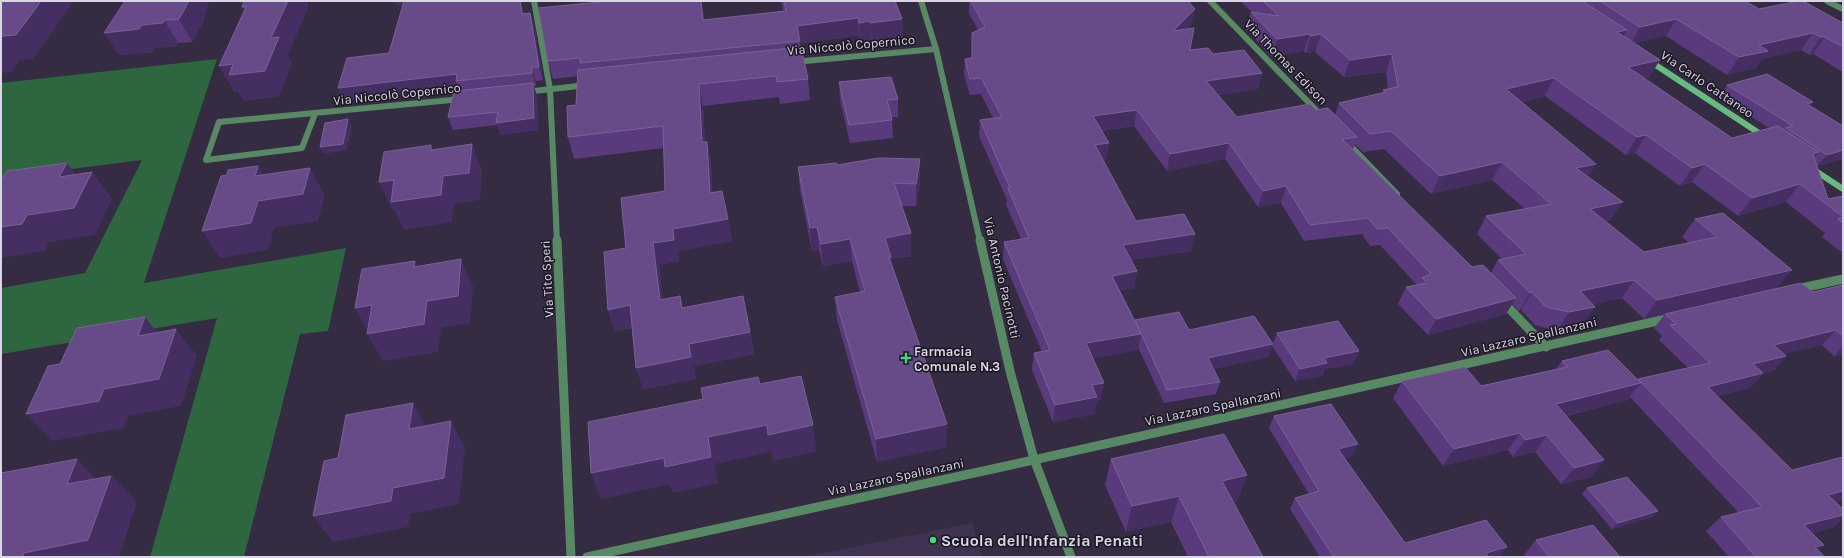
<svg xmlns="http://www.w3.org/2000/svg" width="1844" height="558" viewBox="0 0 1844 558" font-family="Karla,sans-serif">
	<rect width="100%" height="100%" fill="#352c43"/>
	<polygon fill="#403351" points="972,523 983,557 804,557"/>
	<polygon fill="#2d663f" points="217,59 144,283 346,248 328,331 300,334 244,557 150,557 217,318 1,354 1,288 85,273 142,160 1,178 1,83"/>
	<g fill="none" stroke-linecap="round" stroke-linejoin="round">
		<g stroke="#578a64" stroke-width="6">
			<polyline points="534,1 550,89 557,241"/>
			<polyline points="921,1 936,49 980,241"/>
			<polyline points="1210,1 1317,111"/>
			<polyline points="1827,1 1843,9"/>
			<polyline points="794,62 936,49"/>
			<polyline points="525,92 587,85"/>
			<polyline points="315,114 302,148 206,160 219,122 462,99"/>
			<polyline points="1346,141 1397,194"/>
		</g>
		<g stroke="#578a64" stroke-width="9">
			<polyline points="557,240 571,557"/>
			<polyline points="980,240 1010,371 1034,459 1071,557"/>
			<polyline points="1797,289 1843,279"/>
			<polyline points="1502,301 1546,347"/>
			<polyline points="587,557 1011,465 1671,318"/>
		</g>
		<g stroke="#68bb7f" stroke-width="6">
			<polyline points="1648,60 1765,137"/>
			<polyline points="1811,168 1843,189"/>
		</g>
	</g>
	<g fill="#593b7d" fill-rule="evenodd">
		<polygon points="125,1 209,1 203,22 192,42 178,43 176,46 155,48 153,52 119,55"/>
		<polygon points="395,1 521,1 524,14 530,13 534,26 543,80 536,81 536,86 534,86 537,96 538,130 501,135 497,125 453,130 448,117 459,91 458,88 344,101 389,53 403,5 396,5"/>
		<polygon points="781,1 895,1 902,19 903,37 871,41 870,39 860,40 859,36 800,43 808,79 810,100 780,104 779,97 703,106 705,142 707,142 711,163 712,192 728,219 732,241 678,251 679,261 659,265 663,299 683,307 750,332 754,354 694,366 696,379 643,389 633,328 615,331 608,310 626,248 665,191 664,148 574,159 568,137 576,105 578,76 553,79 548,61 600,2 703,10 704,20 783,11"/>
		<path d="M969,1H1188L1195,9L1191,24L1186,29L1190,50L1213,54L1262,73L1258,89L1218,95L1237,117L1316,110L1335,115L1339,103L1382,93L1383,90L1388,89L1386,72L1344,77L1315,52L1306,53L1304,51L1272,57L1246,29L1251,12H1252L1240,1H1745L1759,9L1843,23V72L1813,54L1809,55L1801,50L1762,59L1756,68L1727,75L1666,36L1635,43L1660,60L1649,77L1644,78L1732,138L1769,128L1720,96L1727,85L1810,106L1843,126V159L1817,166L1828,199L1843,196V253L1822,237L1825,233L1786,202L1738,216L1692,182L1680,186L1635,153L1626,155L1545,96L1521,102L1588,177L1611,220L1605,221L1644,252L1689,243L1682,237L1695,219L1777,288L1813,292L1843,285V354L1834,356L1822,345L1784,354L1786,356L1773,371L1763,373L1750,388L1717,396L1792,470L1836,502L1843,509V518L1832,528L1812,533L1818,550L1825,557H1729L1706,531L1721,517L1739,513L1630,397L1627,400L1566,416L1604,460L1591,477L1561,484L1535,452L1513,457L1508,450L1443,466L1393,398L1402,381L1481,386L1556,369L1562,361L1637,380L1638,379L1688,368L1659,340L1662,336L1654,328L1665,314L1644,319L1622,298L1593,304L1583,325L1557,331L1535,325L1521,310L1519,311L1512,304L1506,314L1428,335L1398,304L1406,287L1417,285L1380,245L1370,246L1362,234L1304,241L1281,203L1258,207L1225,159L1167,171L1134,126L1102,131L1109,143L1106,159L1103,160L1136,221L1195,234L1191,251L1131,260L1137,271L1134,288L1120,290L1135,320L1273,344L1277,333L1359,351L1353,364L1325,369L1322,376L1295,381L1272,346L1269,357L1213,369L1220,382L1216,394L1164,403L1138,347V350L1093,358L1101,399L1097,400L1094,414L1053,422L1032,370L1034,353L1042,352L1003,259L1004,242L1021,239L1006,205L1007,200L979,136L980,120L993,118L981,94L970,95L964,75L965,59L972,58V33L978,30L969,13ZM1355,144L1363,152L1384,149L1431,194L1492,180L1525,209L1486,216L1477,234L1502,259L1498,260L1491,273L1472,267L1353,150Z"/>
		<polygon points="839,82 898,99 898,117 892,117 892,120 893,138 850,143 840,100"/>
		<polygon points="837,165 920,182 916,206 901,206 911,256 891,259 891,265 946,447 877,462 837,320 835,297 860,292 852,261 823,266 819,250 812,251 800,190 798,167"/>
		<polygon points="1274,416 1352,456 1344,458 1405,543 1500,557 1320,557 1290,509 1295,498 1309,494 1269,428"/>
		<polygon points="1111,459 1237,502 1233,502 1263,557 1188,557 1171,522 1126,532 1105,485"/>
		<polygon points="1587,488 1658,511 1652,517 1612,529 1582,494"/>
		<polygon points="1536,540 1620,557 1526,557 1524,555"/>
	</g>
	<g fill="#452e61">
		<polygon points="41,1 74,1 33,59 20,60 11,72 1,73 1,38"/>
		<polygon points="189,1 209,1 203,22 192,42 179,19"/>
		<polygon points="288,1 307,1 309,6 288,55 292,63 279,97 244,101 238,92 234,92 219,66 271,38"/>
		<polygon points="395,1 410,1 412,4 396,5"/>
		<polygon points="520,1 521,1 526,27 522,14"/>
		<polygon points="701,1 703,10 706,37 703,20"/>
		<polygon points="242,7 246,7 255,33"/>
		<polygon points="1195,9 1191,24 1170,47 1173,31"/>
		<polygon points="530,13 534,26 543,80 539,67"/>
		<polygon points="858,18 859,36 800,43 797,26"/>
		<polygon points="902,19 903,37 871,41 870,23"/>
		<polygon points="1676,19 1666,36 1631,44 1640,27"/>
		<polygon points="164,20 178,43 176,46 155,48 153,52 119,55 104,33"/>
		<polygon points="870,21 870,39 860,40 859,23"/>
		<polygon points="1627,30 1618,47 1617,32"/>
		<polygon points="1813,33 1801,50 1762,59 1756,68 1727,75 1739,57 1759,45"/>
		<polygon points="1310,34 1304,51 1272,57 1277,39"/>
		<polygon points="1321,34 1315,52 1306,53 1311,36"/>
		<polygon points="1821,37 1825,37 1813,54 1809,55"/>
		<polygon points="1392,54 1386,72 1344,77 1350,60"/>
		<polygon points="1660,60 1649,77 1618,85 1628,67"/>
		<polygon points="532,67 536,81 536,86 532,73"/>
		<polygon points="1262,73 1258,89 1202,97 1206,81"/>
		<polygon points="457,74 456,81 458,88 344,101 338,88"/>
		<polygon points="1554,78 1545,96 1497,107 1506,89"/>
		<polygon points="533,83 537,96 538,130 501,135 496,123"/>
		<polygon points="699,84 703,106 706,164 702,142"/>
		<polygon points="1813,102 1804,114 1807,104"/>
		<polygon points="1137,110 1134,126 1091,132 1093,116"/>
		<polygon points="348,119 352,126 347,150 323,154 320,147"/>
		<polygon points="1646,135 1635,153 1626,155 1637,137"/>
		<polygon points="707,142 711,163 714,215 710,193"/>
		<polygon points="1109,143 1106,159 1093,162 1095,145"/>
		<polygon points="1229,143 1225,159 1167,171 1170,154"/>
		<polygon points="472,144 482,171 480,200 454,204 452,222 404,230 394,209 392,209 379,182 394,180 443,176"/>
		<polygon points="1843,150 1843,159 1817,166 1827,155"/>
		<polygon points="1819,152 1805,170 1813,154"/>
		<polygon points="920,159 920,182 916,206 916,184"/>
		<polygon points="1502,162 1492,180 1431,194 1440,176"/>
		<polygon points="67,163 85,187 92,172 112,199 95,235 49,242 45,251 1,258 1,227 27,215 59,177"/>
		<polygon points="1596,164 1586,182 1576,168"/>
		<polygon points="1705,164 1692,182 1680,186 1692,168"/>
		<polygon points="258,166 274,193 310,168 325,195 318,221 274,228 268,250 220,258 202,231 255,176"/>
		<polygon points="1800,184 1786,202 1738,216 1752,198"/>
		<polygon points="1286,186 1281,203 1258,207 1263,191"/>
		<polygon points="1623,202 1611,220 1579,227 1590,209"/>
		<polygon points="728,219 732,241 678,251 679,261 659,265 666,322 660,300 653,243 673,229"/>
		<polygon points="817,227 819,250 812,251 810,228"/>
		<polygon points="911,233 911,256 891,259 892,280 885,238"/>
		<polygon points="1195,234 1191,251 1120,262 1123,245"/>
		<polygon points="850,239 852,261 823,266 821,244"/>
		<polygon points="461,259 473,286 470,323 441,328 438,352 383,361 367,334 369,334 355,308 372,305 427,301"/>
		<polygon points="415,261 428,288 414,267"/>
		<polygon points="1792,270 1777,288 1644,319 1657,300"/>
		<polygon points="1137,271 1134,288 1109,292 1112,276"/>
		<polygon points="1634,280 1622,298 1568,310 1580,291"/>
		<polygon points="1532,292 1521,310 1519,311 1530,293"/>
		<polygon points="1516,298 1506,314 1428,335 1436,319"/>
		<polygon points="630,305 637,327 615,331 608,310"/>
		<polygon points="1595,307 1583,325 1557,331 1569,312"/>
		<polygon points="145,317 166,344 138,336"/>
		<polygon points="176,329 197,356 181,406 128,416 123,428 53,441 26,414 104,389"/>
		<polygon points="1836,330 1822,345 1761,360 1774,345"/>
		<polygon points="750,332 754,354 694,366 696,379 643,389 636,368 689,344"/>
		<polygon points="1141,334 1138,350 1083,360 1086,343"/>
		<polygon points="1273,344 1269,357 1204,371 1208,358"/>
		<polygon points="1843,347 1843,354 1834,356"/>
		<polygon points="1359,351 1353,364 1325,369 1322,376 1295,381 1300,369 1324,358"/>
		<polygon points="1786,356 1773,371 1763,373 1750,388 1696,402 1708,387 1753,364"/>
		<polygon points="1104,383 1101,399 1097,400 1094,414 1053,422 1055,405 1092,385"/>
		<polygon points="1641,383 1627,400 1544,421 1556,404"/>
		<polygon points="413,403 428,430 409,429"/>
		<polygon points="451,421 465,448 459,504 410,514 408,527 333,542 313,516 393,488"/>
		<polygon points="947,424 946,447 877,462 876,439"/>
		<polygon points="767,425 771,452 715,464 718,483 673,493 670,484 601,499 591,473 708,437"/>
		<polygon points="813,425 816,452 773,461 768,435"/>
		<polygon points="1520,433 1508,450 1443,466 1454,449"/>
		<polygon points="1547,435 1535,452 1513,457 1525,440"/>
		<polygon points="1358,444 1352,456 1332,461 1338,449"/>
		<polygon points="77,459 103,486 67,484"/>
		<polygon points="1604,460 1591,477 1561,484 1574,468"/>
		<polygon points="1247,475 1237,502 1212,508 1222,481"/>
		<polygon points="111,476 137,502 119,557 23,557 24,553"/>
		<polygon points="1843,491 1843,501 1812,509 1828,495"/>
		<polygon points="1179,496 1171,522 1126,532 1132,506"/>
		<polygon points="1658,511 1652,517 1612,529 1618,523"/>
		<polygon points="1843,515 1843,518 1832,528 1788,539 1804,525"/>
		<polygon points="1824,545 1810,557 1815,547"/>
		<polygon points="1507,547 1500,557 1483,557 1486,553"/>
	</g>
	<g fill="#674b88" stroke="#796197">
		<polygon points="1,1 41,1 16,35 3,36 1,38"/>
		<polygon points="125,1 189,1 179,19 164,20 163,23 142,25 139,29 104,33"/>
		<polygon points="244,1 288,1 271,38 279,37 265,71 229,75 233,64 219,66 246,7 242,7"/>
		<polygon points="404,1 520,1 522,14 530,13 539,67 532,67 532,73 456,81 457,74 338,88 347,58 389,53"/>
		<polygon points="600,1 701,1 703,20 786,11 784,1 895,1 902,19 870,23 870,21 859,23 858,18 797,26 800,41 580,63 580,58 548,61 538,8 600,2"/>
		<polygon points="971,1 1188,1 1195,9 1173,31 1194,28 1190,50 1208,48 1213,54 1244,50 1262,73 1206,81 1237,117 1310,104 1316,110 1328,108 1357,137 1342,139 1472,267 1483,265 1516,298 1436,319 1406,287 1427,283 1422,278 1431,274 1388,228 1377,229 1368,218 1310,225 1286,186 1263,191 1229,143 1170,154 1137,110 1093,116 1109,143 1095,145 1136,221 1184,214 1195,234 1123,245 1137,271 1112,276 1141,334 1086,343 1104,383 1092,385 1097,397 1055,405 1034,353 1050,350 1004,242 1029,238 1008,188 1010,188 980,120 1002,117 981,78 970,79 965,59 972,58 972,33 985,27"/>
		<polygon points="1263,1 1582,1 1627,30 1617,32 1660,60 1628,67 1732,138 1778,126 1819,152 1813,154 1828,199 1843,196 1843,217 1800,184 1752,198 1705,164 1692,168 1646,135 1637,137 1554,78 1506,89 1596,164 1576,168 1623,202 1590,209 1644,252 1717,237 1695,219 1723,213 1792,270 1657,300 1634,280 1580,291 1595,307 1569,312 1546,307 1532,292 1530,293 1498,260 1526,254 1486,216 1551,204 1502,162 1440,176 1391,131 1370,134 1339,103 1386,92 1383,90 1398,87 1392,54 1350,60 1321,34 1311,36 1310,34 1277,39 1251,12 1279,16"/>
		<polygon points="1600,1 1745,1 1759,9 1799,1 1803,1 1843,23 1843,47 1825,37 1821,37 1813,33 1759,45 1768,51 1739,57 1676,19 1640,27"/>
		<polygon points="801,47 808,79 777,82 776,76 699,84 702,142 707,142 710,193 722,191 728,219 673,229 674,240 653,243 660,300 680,296 682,308 743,296 750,332 689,344 691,357 636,368 630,305 608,310 604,252 626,248 621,198 665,191 663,126 568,137 567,106 576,105 578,70"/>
		<polygon points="1767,74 1813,102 1807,104 1843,126 1843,150 1827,155 1786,128 1793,126 1727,85"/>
		<polygon points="891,77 898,99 887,100 892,120 849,125 839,82"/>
		<polygon points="533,83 534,118 496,123 498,112 448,117 454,91"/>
		<polygon points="348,119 343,144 320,147 325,123"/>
		<polygon points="472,144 469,173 443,176 441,195 391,202 394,180 379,182 384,152 431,145 431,150"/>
		<polygon points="879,158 920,159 916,184 894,183 911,233 885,238 891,257 889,257 947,424 876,439 835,297 865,291 850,239 821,244 817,227 810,228 798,167 836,163 837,165"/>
		<polygon points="67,163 59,177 92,172 74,208 27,215 22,224 1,227 1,181 7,171"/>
		<polygon points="258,166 255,176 310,168 303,194 258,201 251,223 202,231 221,176 227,175 228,170"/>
		<polygon points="1843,217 1843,223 1838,219"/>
		<polygon points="461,259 458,296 427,301 424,324 367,334 372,305 355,308 362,269 415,261 414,267"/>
		<polygon points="1801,283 1813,292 1843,285 1843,336 1836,330 1774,345 1786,356 1753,364 1763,373 1708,387 1792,470 1843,457 1843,491 1828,495 1843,509 1843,515 1804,525 1824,545 1815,547 1825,557 1756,557 1721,517 1762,507 1638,379 1710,363 1670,325 1676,324 1665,314"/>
		<polygon points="1179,312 1189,330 1254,316 1273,344 1208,358 1220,382 1167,390 1135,320"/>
		<polygon points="145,317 138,336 176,329 159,379 104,389 99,401 26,414 48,366 60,364 77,328"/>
		<polygon points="1338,321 1359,351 1324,358 1327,363 1300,369 1277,333"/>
		<polygon points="1608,350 1641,383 1556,404 1604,460 1574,468 1547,435 1525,440 1520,433 1454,449 1402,381 1465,367 1481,386 1567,367 1562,361"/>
		<polygon points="801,376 813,425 768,435 767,425 708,437 711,457 665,467 664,458 591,473 588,422 703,399 701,388 758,377 760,384"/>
		<polygon points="413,403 409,429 451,421 444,478 393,488 391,501 313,516 324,461 338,458 346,415"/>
		<polygon points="1331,404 1358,444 1338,449 1405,543 1486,520 1507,547 1486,553 1488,557 1334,557 1295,498 1319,491 1274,416"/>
		<polygon points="1224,434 1247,475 1222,481 1263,557 1209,557 1179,496 1132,506 1111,459"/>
		<polygon points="77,459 67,484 111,476 88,540 24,553 23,557 1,557 1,473"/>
		<polygon points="1627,477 1658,511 1618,523 1587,488"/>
		<polygon points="1593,525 1620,557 1549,557 1536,540"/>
	</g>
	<g fill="#45d77a" stroke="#1b1722" stroke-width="1.5">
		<path d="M904 352h4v4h4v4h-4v4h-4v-4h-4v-4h4z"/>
		<circle cx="933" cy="540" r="4"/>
	</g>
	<g text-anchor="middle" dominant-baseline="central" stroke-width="3" stroke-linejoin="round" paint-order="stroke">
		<g font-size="13" fill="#dbd6e5" stroke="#1b1722">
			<text transform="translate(851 45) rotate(-5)">Via Niccolò Copernico</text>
			<text transform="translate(1286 62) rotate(46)">Via Thomas Edison</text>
			<text transform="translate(1707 84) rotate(34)">Via Carlo Cattaneo</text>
			<text transform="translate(397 94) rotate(-6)">Via Niccolò Copernico</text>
			<text transform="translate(1002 278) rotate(77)">Via Antonio Pacinotti</text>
			<text transform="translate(547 279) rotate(-93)">Via Tito Speri</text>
			<text transform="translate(1529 337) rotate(-13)">Via Lazzaro Spallanzani</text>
			<text transform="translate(1213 407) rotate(-12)">Via Lazzaro Spallanzani</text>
			<text transform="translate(896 477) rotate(-12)">Via Lazzaro Spallanzani</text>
		</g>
		<g font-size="13" font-weight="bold" fill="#dbd6e5" stroke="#1b1722" text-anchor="start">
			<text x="914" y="351">Farmacia<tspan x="914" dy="15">Comunale N.3</tspan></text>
		</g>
		<g font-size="16" font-weight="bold" fill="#dbd6e5" stroke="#1b1722" text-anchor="start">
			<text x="941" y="540">Scuola dell'Infanzia Penati</text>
		</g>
	</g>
	<rect width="1844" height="558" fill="none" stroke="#dbd6e5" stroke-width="4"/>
</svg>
